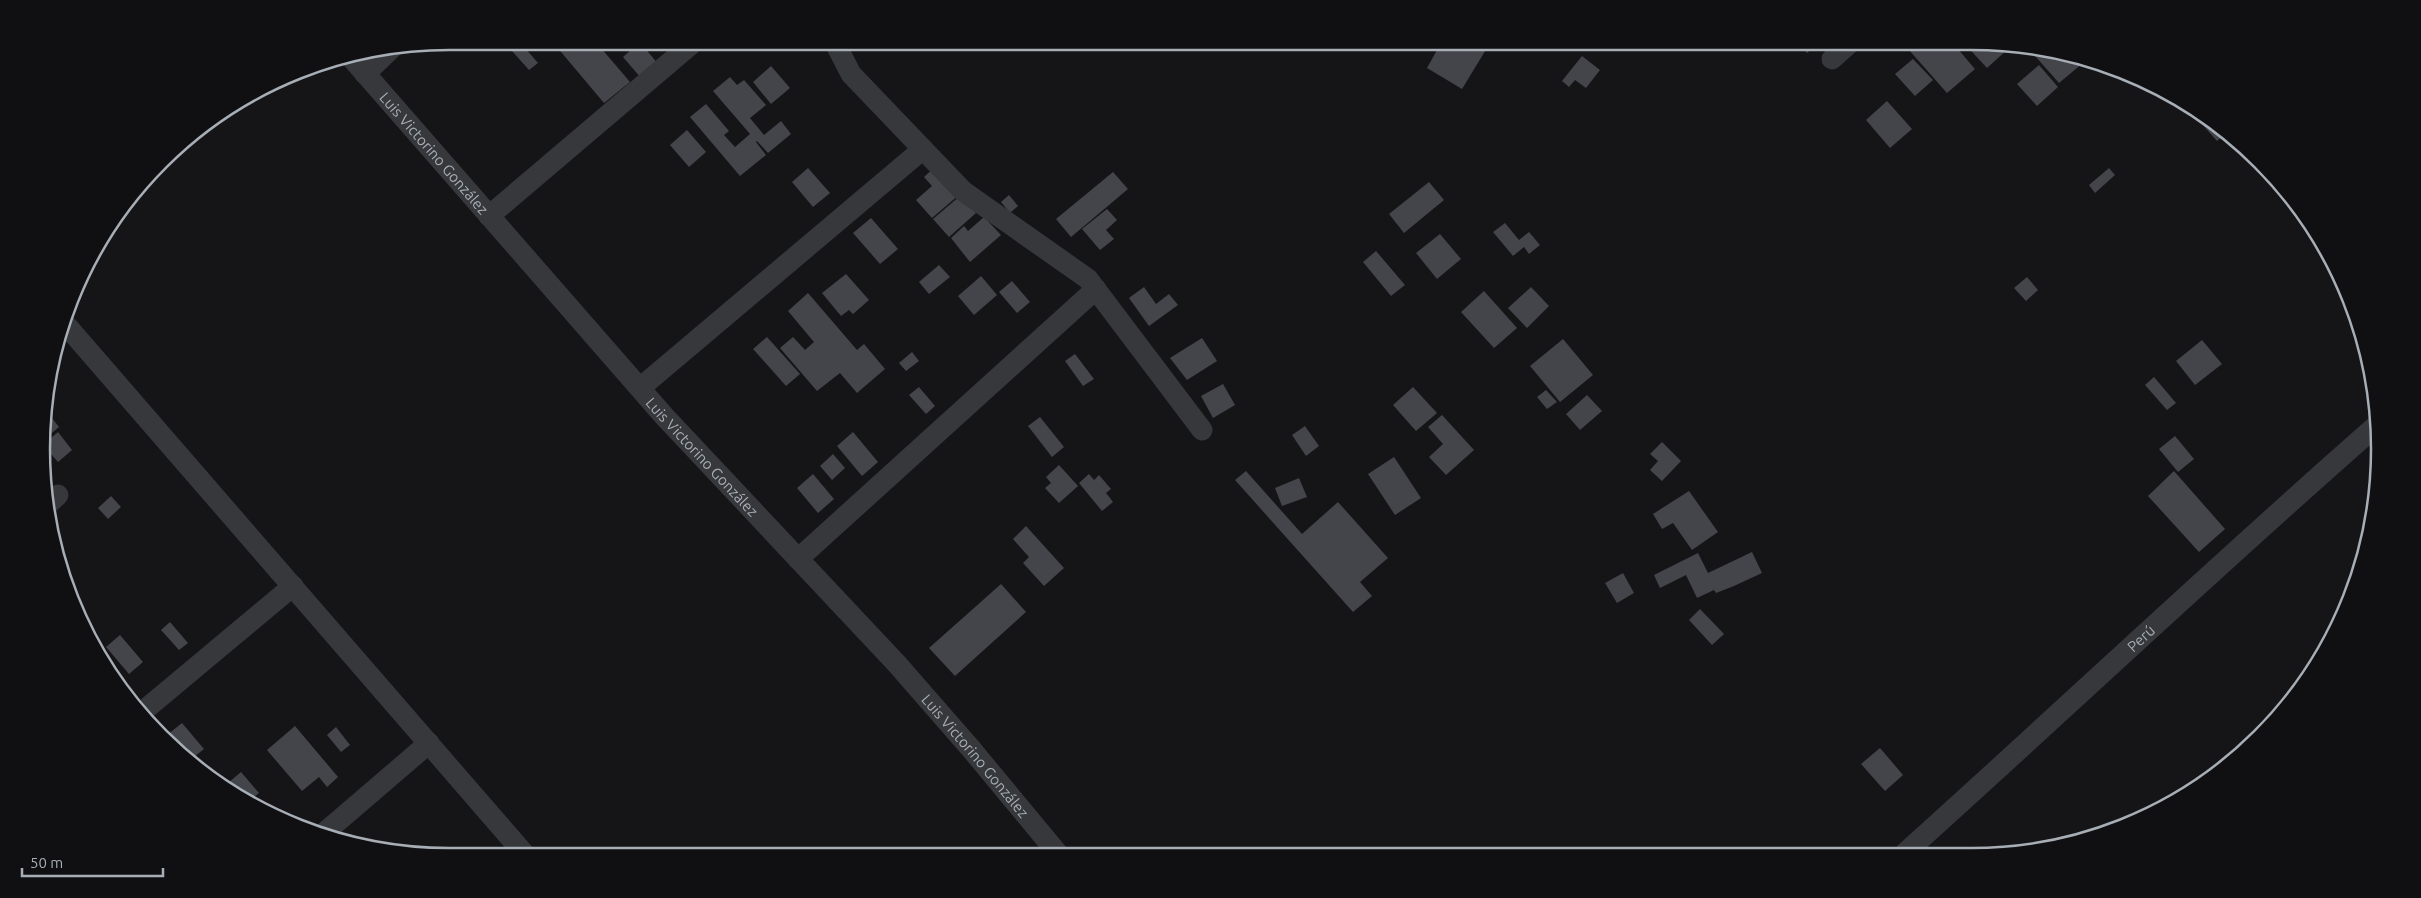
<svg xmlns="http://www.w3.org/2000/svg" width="2421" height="898" viewBox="0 0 2421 898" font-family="Ubuntu,sans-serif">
	<rect width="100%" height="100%" fill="#151517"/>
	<g fill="#44454a">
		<polygon points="503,41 519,41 538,63 529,70"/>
		<polygon points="561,41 595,41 630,82 604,103 556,46"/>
		<polygon points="1437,41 1490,43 1462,89 1427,68 1437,50 1433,48"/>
		<polygon points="1796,41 1820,41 1807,53"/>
		<polygon points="1920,41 1951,41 1975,69 1947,93 1909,50"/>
		<polygon points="1962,41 2007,46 2009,48 1987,68"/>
		<polygon points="640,42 658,64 641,78 623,57"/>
		<polygon points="2029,49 2075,55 2083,63 2059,83"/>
		<polygon points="1582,56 1600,70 1586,88 1575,80 1569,87 1562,81"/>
		<polygon points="1913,59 1933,80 1915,96 1895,74"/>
		<polygon points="2039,65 2058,87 2037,106 2017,84"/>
		<polygon points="771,66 790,88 771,104 753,82"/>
		<polygon points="730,77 737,85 744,80 766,105 750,118 764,135 781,121 791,134 768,153 757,141 756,142 766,155 740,176 690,117 706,104 729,131 724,135 735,147 750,134 713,91"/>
		<polygon points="1887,101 1912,129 1890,148 1866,120"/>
		<polygon points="2208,118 2227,132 2217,141 2201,123"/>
		<polygon points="687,130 706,152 689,167 670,145"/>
		<polygon points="936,166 960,194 932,218 916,200 932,186 924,177"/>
		<polygon points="808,168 830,193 813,207 792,182"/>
		<polygon points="2109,168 2115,175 2095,193 2089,185"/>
		<polygon points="1113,172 1128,189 1071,237 1056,219"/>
		<polygon points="1429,182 1444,200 1404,233 1389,214"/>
		<polygon points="1009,195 1018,206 1010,213 1001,202"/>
		<polygon points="960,196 976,213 949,237 933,219"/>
		<polygon points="1107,209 1117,220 1106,230 1114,239 1100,250 1082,229"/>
		<polygon points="984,217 1001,235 970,262 951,238 964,226 968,231"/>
		<polygon points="871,218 898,249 880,264 853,233"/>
		<polygon points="1505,223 1519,240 1529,232 1540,245 1529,254 1524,247 1513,256 1493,232"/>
		<polygon points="1440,234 1461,259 1437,279 1416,253"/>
		<polygon points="1376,251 1405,285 1391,296 1363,262"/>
		<polygon points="939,265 950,277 929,294 919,282"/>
		<polygon points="846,274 869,300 853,314 849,310 841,316 822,293"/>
		<polygon points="981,276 997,295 974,315 958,296"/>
		<polygon points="2027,277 2038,290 2026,301 2014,288"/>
		<polygon points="1012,281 1030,302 1017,313 999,292"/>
		<polygon points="1144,287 1156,304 1169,294 1178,305 1149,326 1129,298"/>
		<polygon points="1531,287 1549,306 1527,328 1508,308"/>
		<polygon points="1484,291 1517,328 1494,348 1461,312"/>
		<polygon points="808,293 857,350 864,344 885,369 857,393 840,373 817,391 780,348 793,337 805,350 814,342 788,311"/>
		<polygon points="767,337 800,374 786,386 753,349"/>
		<polygon points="1202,338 1217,361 1187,380 1170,358"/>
		<polygon points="1563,339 1593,375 1560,402 1530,366"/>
		<polygon points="2202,340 2222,364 2195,385 2176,361"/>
		<polygon points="912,352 919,361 906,371 899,363"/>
		<polygon points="1075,354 1094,379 1083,386 1065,361"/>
		<polygon points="50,377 54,382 47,388 47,387"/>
		<polygon points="2154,377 2176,403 2167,410 2145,385"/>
		<polygon points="1223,384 1235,405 1213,418 1201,396"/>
		<polygon points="919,387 935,406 926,414 909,395"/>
		<polygon points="1413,387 1437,413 1416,431 1393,405"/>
		<polygon points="1546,390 1557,402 1547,409 1537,397"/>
		<polygon points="1587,395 1602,411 1580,430 1566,414"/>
		<polygon points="47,412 59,427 43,440 44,415"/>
		<polygon points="1442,415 1474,450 1446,475 1429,457 1443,444 1428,427"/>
		<polygon points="1040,417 1064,447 1052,457 1028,426"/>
		<polygon points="1305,426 1319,446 1306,456 1292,435"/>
		<polygon points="58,432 72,450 58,462 43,445"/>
		<polygon points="853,432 878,462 862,476 837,446"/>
		<polygon points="2175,436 2194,459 2178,472 2159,449"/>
		<polygon points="1662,442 1681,461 1662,481 1650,470 1658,461 1650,454"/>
		<polygon points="833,454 845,468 832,480 820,466"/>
		<polygon points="1394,457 1421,498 1395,515 1368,474"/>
		<polygon points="1059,465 1078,486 1059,503 1045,488 1051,483 1046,477"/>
		<polygon points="1246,471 1302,534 1338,502 1388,558 1360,582 1372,596 1353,612 1235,480"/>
		<polygon points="2174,471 2225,529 2199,552 2148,496"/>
		<polygon points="813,474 834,499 818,513 797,488"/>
		<polygon points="1089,474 1094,480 1099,475 1111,489 1106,493 1113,502 1102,511 1079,483"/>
		<polygon points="1299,478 1307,497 1282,506 1275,488"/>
		<polygon points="1689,491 1718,532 1692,550 1673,523 1662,529 1653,514"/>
		<polygon points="111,496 121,507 108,519 98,508"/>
		<polygon points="1026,526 1064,568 1044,586 1023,563 1029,557 1013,539"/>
		<polygon points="1752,552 1762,573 1734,586 1716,593 1714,590 1697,598 1686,575 1660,588 1654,575 1698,553 1708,573"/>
		<polygon points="1623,573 1634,593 1617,603 1605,583"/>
		<polygon points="1001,584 1026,612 955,676 929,648"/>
		<polygon points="1700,609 1724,634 1712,645 1689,620"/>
		<polygon points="170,622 188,643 179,650 161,630"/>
		<polygon points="120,635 143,662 129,674 106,647"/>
		<polygon points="182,723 204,749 189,761 167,735"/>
		<polygon points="295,726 338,777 327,787 319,777 302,791 267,750"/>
		<polygon points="336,727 350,745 341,752 327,735"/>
		<polygon points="1880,748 1903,775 1885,791 1861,764"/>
		<polygon points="241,772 259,793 250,800 222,788"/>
	</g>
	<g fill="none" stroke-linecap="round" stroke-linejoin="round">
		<g stroke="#36383c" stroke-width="21">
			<polyline points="834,41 851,74 963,191 1088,279 1202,430"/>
			<path id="s1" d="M349,55L664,416L897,664L972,750L1059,855"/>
			<polyline points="1832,59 1852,41"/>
			<polyline points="365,74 393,47"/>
			<polyline points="489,216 695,41"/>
			<polyline points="66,325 527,857"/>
			<polyline points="640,388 923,149"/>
			<polyline points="47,505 58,495"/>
			<polyline points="798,559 1096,289"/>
			<polyline points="141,713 293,586"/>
			<polyline points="323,834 429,743"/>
			<path id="s2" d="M1905,853C2063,711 2217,565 2377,425"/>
		</g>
	</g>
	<g text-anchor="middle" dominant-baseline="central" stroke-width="5" stroke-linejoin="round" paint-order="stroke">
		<g font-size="15" fill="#a7aeb6" stroke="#101012">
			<text stroke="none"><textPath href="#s1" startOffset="130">Luis Victorino González</textPath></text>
			<text stroke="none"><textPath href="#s1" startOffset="535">Luis Victorino González</textPath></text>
			<text stroke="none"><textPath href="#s2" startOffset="319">Perú</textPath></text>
			<text stroke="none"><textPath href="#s1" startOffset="940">Luis Victorino González</textPath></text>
		</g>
	</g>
	<path d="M0 0H2421V898H0ZM449 50H1972A399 399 0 0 1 2371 449V449A399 399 0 0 1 1972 848H449A399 399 0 0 1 50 449V449A399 399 0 0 1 449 50Z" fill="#101012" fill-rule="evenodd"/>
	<path fill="none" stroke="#a7aeb6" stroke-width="2.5" d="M449 50H1972A399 399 0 0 1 2371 449V449A399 399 0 0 1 1972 848H449A399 399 0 0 1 50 449V449A399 399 0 0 1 449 50Z"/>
	<path d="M22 868v8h141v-8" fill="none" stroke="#a7aeb6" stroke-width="2.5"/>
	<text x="30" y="868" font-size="15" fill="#a7aeb6" stroke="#101012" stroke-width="4" paint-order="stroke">50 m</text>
</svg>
